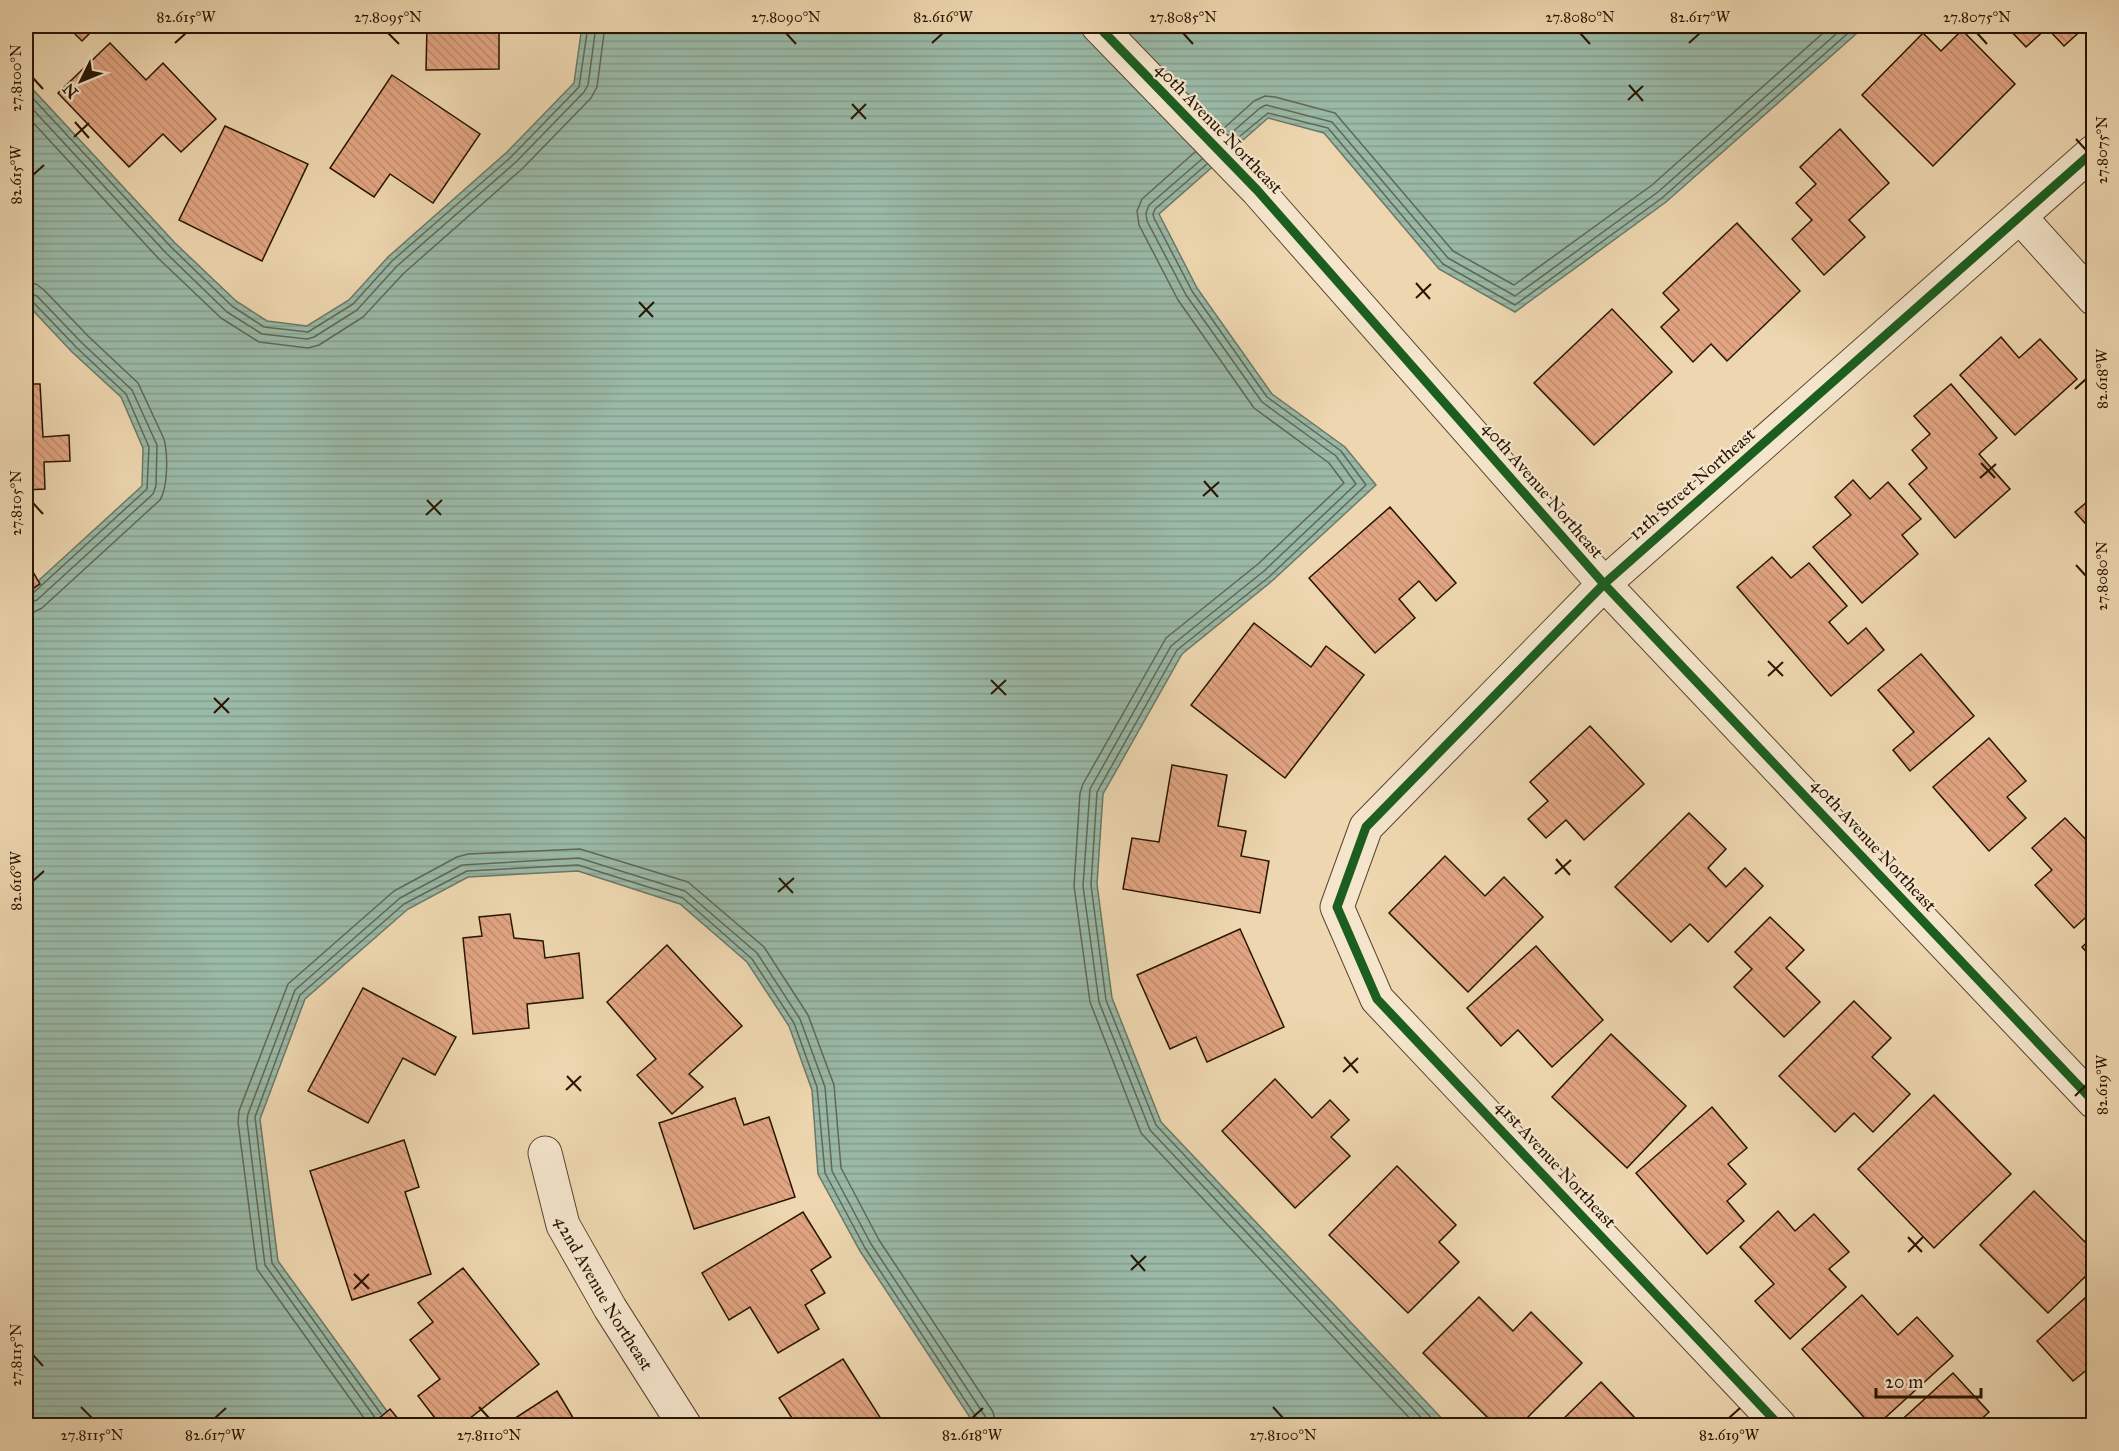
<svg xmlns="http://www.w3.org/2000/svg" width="2119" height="1451" viewBox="0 0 2119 1451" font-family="'IM FELL Great Primer',serif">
	<defs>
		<pattern id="water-rules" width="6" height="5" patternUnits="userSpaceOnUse" patternTransform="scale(1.5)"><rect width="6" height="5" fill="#9abaa8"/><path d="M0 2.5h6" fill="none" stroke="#859f8f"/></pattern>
		<pattern id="building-back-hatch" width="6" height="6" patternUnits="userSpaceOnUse" patternTransform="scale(1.5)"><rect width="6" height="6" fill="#e2a583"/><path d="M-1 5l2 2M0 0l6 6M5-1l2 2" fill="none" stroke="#c28d6f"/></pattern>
	</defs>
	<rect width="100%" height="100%" fill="#eed7b0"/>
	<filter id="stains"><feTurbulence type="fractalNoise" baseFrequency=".00333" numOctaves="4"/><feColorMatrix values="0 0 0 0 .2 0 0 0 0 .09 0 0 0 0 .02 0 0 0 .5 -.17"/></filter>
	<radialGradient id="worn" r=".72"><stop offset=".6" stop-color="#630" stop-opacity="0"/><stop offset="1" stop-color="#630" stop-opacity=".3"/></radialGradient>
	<polygon fill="url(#water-rules)" stroke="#6c7865" stroke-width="1.5" points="582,26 1865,26 1666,202 1515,312 1439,269 1324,133 1268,118 1159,214 1197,288 1272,394 1345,447 1376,485 1272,581 1182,654 1103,794 1097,884 1112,998 1161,1122 1448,1425 975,1425 860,1251 818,1174 812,1090 789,1026 747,962 680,904 578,871 468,877 408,909 305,999 260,1119 278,1261 397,1425 26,1425 26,592 142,486 143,448 121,397 72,352 26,303 26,82 175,243 236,301 267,321 307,326 349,300 388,257 507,152 574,83"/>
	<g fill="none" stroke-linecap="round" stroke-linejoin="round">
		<g stroke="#616854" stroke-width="1.5">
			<polyline points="26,91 171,247 232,306 264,327 308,332 353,304 392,261 511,157 579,87 588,26"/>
			<polyline points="26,102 166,253 227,312 262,334 307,339 314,337 357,310 397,266 516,162 584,92 588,85 596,26"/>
			<polyline points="26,115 159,259 221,318 259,342 308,348 319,345 363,317 404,273 522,169 591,98 597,87 605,26"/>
			<polyline points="1223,129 1254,101 1265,96 1275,97 1335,113 1453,251 1514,285 1652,185 1831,26"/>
			<polyline points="1229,135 1260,108 1266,105 1332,122 1448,258 1515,296 1658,192 1845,26"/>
			<polyline points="1234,141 1268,113 1328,128 1443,264 1515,305 1662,198 1856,26"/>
			<polyline points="1195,152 1142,199 1137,211 1139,225 1178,300 1254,408 1329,463 1344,483 1258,564 1166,638 1083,784 1080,793 1074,886 1090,1002 1141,1133 1417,1426"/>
			<polyline points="1202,159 1149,205 1146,213 1147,221 1186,295 1262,402 1336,456 1356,484 1264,571 1171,646 1090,789 1083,886 1099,1002 1150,1130 1429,1426"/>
			<polyline points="1207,164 1155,209 1153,214 1154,218 1192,291 1267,397 1341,451 1366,485 1269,577 1177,650 1097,792 1091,885 1106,1000 1156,1125 1439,1426"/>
			<path d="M26,283L36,284L44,290L88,336L138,383L164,439C168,454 168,487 160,500L42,608L34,612L26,613"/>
			<polyline points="26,292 37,296 81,342 132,390 157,445 156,486 153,494 37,600 26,604"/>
			<polyline points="26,300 32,301 76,347 126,394 149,447 147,489 32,594 26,596"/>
			<polyline points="381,1414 272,1263 255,1117 300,995 404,904 467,871 578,865 683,898 752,959 794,1023 817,1087 825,1173 865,1248 978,1420 980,1426"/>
			<polyline points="376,1419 265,1265 247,1121 248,1114 295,990 400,898 462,865 579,858 685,891 757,953 800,1019 825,1087 832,1171 871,1244 985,1416 987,1426"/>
			<polyline points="369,1425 257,1269 238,1122 239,1111 288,984 394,891 457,857 468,854 580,849 688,882 764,947 808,1015 834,1085 841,1168 879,1240 993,1412 996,1426"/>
		</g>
	</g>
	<g fill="url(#building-back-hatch)" stroke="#281501" stroke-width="1.5">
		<polygon points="67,26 97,26 82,41"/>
		<polygon points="427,26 499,26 499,69 426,70"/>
		<polygon points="2006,26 2086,26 2064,46 2047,28 2026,47"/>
		<polygon points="1962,30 2015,84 1933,166 1862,95 1923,33 1941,51"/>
		<polygon points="110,43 146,80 163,63 216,119 181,152 163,134 129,167 58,93"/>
		<polygon points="392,75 480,134 433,203 390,174 374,197 330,168"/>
		<polygon points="225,126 308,164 262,261 179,220"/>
		<polygon points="1840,129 1889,183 1849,220 1865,237 1824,275 1792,239 1812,220 1796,203 1816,184 1800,167"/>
		<polygon points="1737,223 1800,291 1727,361 1711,344 1693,362 1661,327 1679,310 1663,293"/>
		<polygon points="1612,309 1672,372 1594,445 1534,383"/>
		<polygon points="2001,337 2019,358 2040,339 2077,379 2015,435 1960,375"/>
		<polygon points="26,384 40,384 43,437 69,435 70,461 44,462 45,489 26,490"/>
		<polygon points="1951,384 1997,438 1979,454 2010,489 1955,538 1909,484 1927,468 1912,450 1930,434 1914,416"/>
		<polygon points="1853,480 1870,499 1888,482 1921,519 1902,535 1918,554 1862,603 1813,547 1851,515 1835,497"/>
		<polygon points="2094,496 2094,533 2075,512"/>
		<polygon points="1390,507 1456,583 1436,601 1419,581 1399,599 1415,618 1375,653 1309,578"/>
		<polygon points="1772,557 1791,578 1809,563 1847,606 1829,622 1848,644 1866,628 1884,650 1831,696 1737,587"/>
		<polygon points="26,560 40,584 26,593"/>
		<polygon points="1254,623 1311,667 1326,646 1364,675 1285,778 1191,705"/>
		<polygon points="1921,654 1974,716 1910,771 1893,750 1914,732 1878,690"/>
		<polygon points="1590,726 1644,784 1584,840 1566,820 1546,838 1528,819 1548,801 1530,782"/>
		<polygon points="1989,738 2026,781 2007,797 2026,818 1989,851 1933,787"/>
		<polygon points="1172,765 1227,775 1218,826 1246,831 1241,856 1269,861 1260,913 1123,889 1132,838 1159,842"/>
		<polygon points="1689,813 1726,849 1708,868 1726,887 1745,868 1763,886 1708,942 1690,924 1671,942 1615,887"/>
		<polygon points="2065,818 2094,848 2094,910 2074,928 2035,885 2052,870 2032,848"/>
		<polygon points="1445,856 1485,896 1504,877 1543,917 1468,992 1389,913"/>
		<polygon points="510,914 514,938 543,941 545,958 579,953 583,998 527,1004 529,1028 473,1034 463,938 482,936 479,917"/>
		<polygon points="1770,917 1804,950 1786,968 1820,1002 1784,1037 1734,987 1752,969 1735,952"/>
		<polygon points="1240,929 1284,1027 1207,1062 1196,1037 1170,1049 1137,975"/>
		<polygon points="2094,936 2094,960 2082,947"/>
		<polygon points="667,945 742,1026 689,1074 703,1087 672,1114 637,1075 656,1059 607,1002"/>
		<polygon points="1536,946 1603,1020 1552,1067 1518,1030 1501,1046 1467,1008"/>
		<polygon points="363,988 456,1037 435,1075 403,1058 368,1123 308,1091"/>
		<polygon points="1854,1001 1891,1038 1872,1057 1910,1094 1873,1132 1854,1113 1835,1132 1779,1076"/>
		<polygon points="1611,1034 1686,1106 1627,1168 1552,1097"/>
		<polygon points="1275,1079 1312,1118 1330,1100 1349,1120 1331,1137 1350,1156 1295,1208 1222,1131"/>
		<polygon points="1934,1095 2011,1174 1934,1248 1858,1169"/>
		<polygon points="735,1098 744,1125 769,1117 795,1197 694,1229 659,1123"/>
		<polygon points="1712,1107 1747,1148 1728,1164 1746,1184 1727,1201 1744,1221 1707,1254 1636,1173"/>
		<polygon points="404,1140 419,1187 405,1192 431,1274 352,1300 310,1171"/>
		<polygon points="1397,1166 1456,1225 1439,1242 1459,1262 1408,1313 1329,1235"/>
		<polygon points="2034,1191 2094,1251 2094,1268 2048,1313 1980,1245"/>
		<polygon points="1778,1211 1795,1231 1814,1214 1849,1252 1829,1269 1846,1287 1790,1339 1755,1301 1774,1284 1740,1247"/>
		<polygon points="803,1212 831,1257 811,1270 825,1293 805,1305 819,1329 778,1353 750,1307 729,1320 702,1273"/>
		<polygon points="463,1268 539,1364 460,1426 441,1426 418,1396 440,1379 410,1340 433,1322 418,1303"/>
		<polygon points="2094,1290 2094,1364 2073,1381 2037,1341"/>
		<polygon points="1862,1295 1898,1335 1917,1317 1953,1356 1876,1426 1872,1426 1802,1349"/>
		<polygon points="1479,1297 1513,1331 1531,1312 1582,1363 1519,1426 1496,1426 1423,1353"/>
		<polygon points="843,1359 883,1422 878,1426 797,1426 779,1398"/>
		<polygon points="1953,1373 1989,1412 1974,1426 1895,1426"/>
		<polygon points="1601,1382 1637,1420 1631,1426 1556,1426"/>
		<polygon points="557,1391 578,1426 503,1426"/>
		<polygon points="390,1409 404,1426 370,1426"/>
	</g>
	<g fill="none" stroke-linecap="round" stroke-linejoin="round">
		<g stroke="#5a462d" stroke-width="35">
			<g id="minor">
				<polyline points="2020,217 2094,299"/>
				<path id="s1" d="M545,1153L563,1225L610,1308L685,1426"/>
				<polyline points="1780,1426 1377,999 1337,907 1366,827 1604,584 2094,151"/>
			</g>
		</g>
		<g stroke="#5a462d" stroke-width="35">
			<polyline id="tertiary" points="1098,26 1257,190 1604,584 2094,1102"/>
		</g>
		<use href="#minor" stroke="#f4e5cc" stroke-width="33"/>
		<use href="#tertiary" stroke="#f4e5cc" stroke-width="33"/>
		<g stroke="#f4e5cc" stroke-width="13">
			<g id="cycleway">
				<polyline points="1098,26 1257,190 1604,584 2094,1102"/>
				<polyline points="1780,1426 1377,999 1337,907 1366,827 1604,584 2094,151"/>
			</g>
		</g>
		<use href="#cycleway" stroke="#1b5e20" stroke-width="9"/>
	</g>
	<path fill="none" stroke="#281501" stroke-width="2" d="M388,33L399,44M786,33L796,44M1183,33L1193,44M1580,33L1590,44M1977,33L1987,44M175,43L186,33M932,43L943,33M1689,43L1700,33M33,78L43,89M1629,85L1643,101M1628,100L1643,86M852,104L866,119M851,119L866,104M75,122L89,138M74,137L89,123M2076,139L2086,150M33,175L44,165M1416,283L1430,299M1416,298L1431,284M639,302L653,317M639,317L654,302M2075,389L2086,379M1981,463L1995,478M1980,478L1996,464M1204,481L1218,497M1203,496L1219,482M427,500L441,515M33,503L43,514M426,515L442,500M2076,565L2086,576M1768,661L1783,676M1768,676L1783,662M991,680L1006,695M991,694L1006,680M214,698L229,713M214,713L229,698M1556,859L1570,875M1555,874L1571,860M779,878L793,893M33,881L44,871M778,892L794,878M1344,1057L1358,1073M1343,1072L1358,1058M567,1076L581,1091M566,1090L581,1076M2075,1096L2086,1085M1908,1237L1922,1252M1908,1252L1923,1237M1131,1255L1145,1271M1131,1270L1146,1256M354,1274L369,1289M354,1289L369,1274M33,1355L43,1366M81,1407L92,1418M479,1407L489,1418M1273,1407L1283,1418M215,1418L226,1408M972,1418L983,1408M1729,1418L1740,1408"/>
	<g text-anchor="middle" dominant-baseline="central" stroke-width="4.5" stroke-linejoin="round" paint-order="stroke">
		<g font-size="18" fill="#281501" stroke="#f4e5cc">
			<text transform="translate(1219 128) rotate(46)">40th Avenue Northeast</text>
			<text transform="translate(1692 484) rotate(-41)">12th Street Northeast</text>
			<text transform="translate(1543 490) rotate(49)">40th Avenue Northeast</text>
			<text transform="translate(1874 845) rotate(47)">40th Avenue Northeast</text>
			<text transform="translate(1556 1164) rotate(47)">41st Avenue Northeast</text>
			<text stroke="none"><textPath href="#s1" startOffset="154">42nd Avenue Northeast</textPath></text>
		</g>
	</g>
	<rect width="2119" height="1451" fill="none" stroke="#eed7b0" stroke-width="66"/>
	<g transform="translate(81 81) rotate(227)" stroke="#f4e5cc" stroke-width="4.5" paint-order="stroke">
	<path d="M0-4.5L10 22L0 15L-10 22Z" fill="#281501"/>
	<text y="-9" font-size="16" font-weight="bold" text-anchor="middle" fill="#281501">N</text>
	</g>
	<path d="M1876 1388v9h105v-9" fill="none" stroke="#281501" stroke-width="3"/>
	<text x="1885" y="1388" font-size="18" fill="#281501" stroke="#f4e5cc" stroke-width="4.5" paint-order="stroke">20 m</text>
	<rect x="33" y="33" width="2053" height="1385" fill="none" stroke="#281501" stroke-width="2"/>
	<g font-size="15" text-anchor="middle" fill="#281501">
		<text x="186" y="22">82.615°W</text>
		<text x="388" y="22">27.8095°N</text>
		<text x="786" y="22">27.8090°N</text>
		<text x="943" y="22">82.616°W</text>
		<text x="1183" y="22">27.8085°N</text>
		<text x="1580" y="22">27.8080°N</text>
		<text x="1700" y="22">82.617°W</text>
		<text x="1977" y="22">27.8075°N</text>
		<text transform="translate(16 78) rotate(-90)" y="5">27.8100°N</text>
		<text transform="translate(2102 150) rotate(-90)" y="5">27.8075°N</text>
		<text transform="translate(16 175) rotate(-90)" y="5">82.615°W</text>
		<text transform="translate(2102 379) rotate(-90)" y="5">82.618°W</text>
		<text transform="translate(16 503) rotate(-90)" y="5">27.8105°N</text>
		<text transform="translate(2102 576) rotate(-90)" y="5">27.8080°N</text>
		<text transform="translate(16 881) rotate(-90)" y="5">82.616°W</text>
		<text transform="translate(2102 1085) rotate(-90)" y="5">82.619°W</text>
		<text transform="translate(16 1355) rotate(-90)" y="5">27.8115°N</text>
		<text x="92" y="1440">27.8115°N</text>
		<text x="215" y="1440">82.617°W</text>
		<text x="489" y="1440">27.8110°N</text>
		<text x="972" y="1440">82.618°W</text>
		<text x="1283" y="1440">27.8100°N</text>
		<text x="1729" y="1440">82.619°W</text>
	</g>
	<rect width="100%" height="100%" filter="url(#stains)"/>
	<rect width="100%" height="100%" fill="url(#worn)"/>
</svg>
